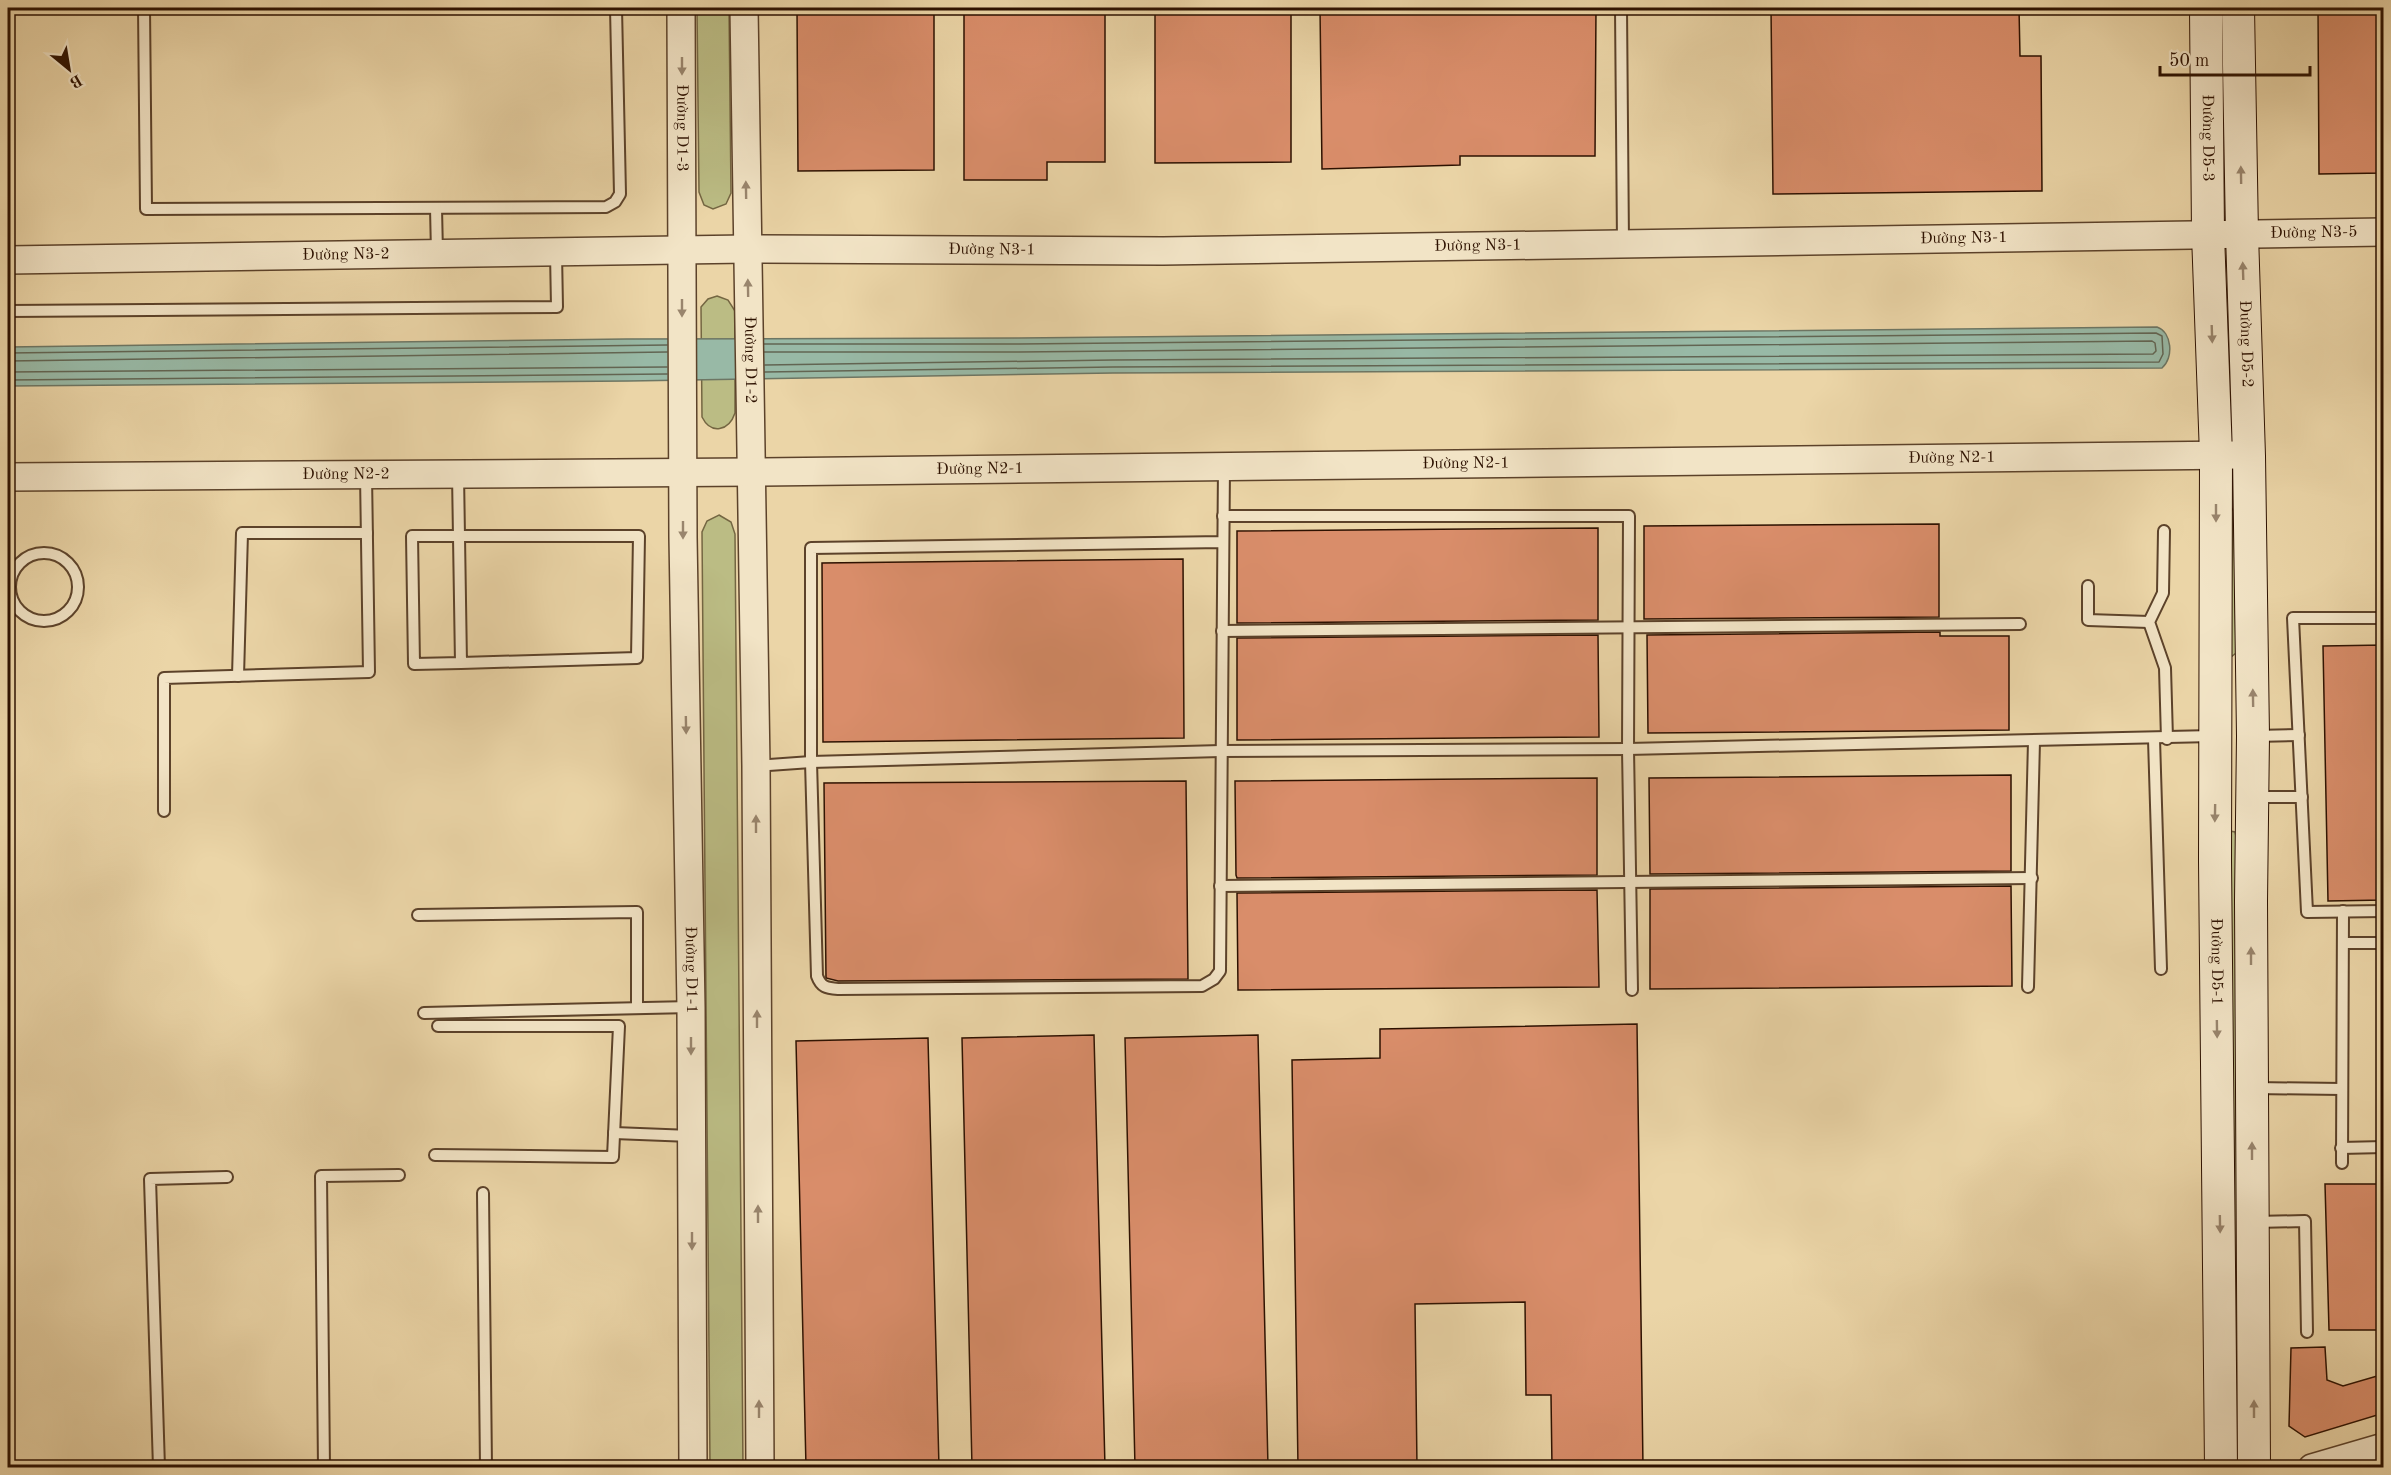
<svg xmlns="http://www.w3.org/2000/svg" width="2391" height="1475" viewBox="0 0 2391 1475" font-family="'Old Standard TT',serif">
	<rect width="100%" height="100%" fill="#ebd5a7"/>
	<filter id="stains"><feTurbulence type="fractalNoise" baseFrequency=".00333" numOctaves="4"/><feColorMatrix values="0 0 0 0 .2 0 0 0 0 .09 0 0 0 0 .02 0 0 0 .5 -.17"/></filter>
	<radialGradient id="worn" r=".72"><stop offset=".6" stop-color="#630" stop-opacity="0"/><stop offset="1" stop-color="#630" stop-opacity=".3"/></radialGradient>
	<g fill="#bbbc84" stroke="#746642" stroke-width="1.5">
		<polygon points="697,8 729,8 731,193 726,204 713,209 704,205 699,192"/>
		<path d="M717,296L728,300L735,311V413C729,431 711,435 702,417L701,307L708,299Z"/>
		<polygon points="2231,507 2234,512 2236,653 2230,658"/>
		<polygon points="719,515 731,522 735,534 743,1468 710,1467 702,532 707,521"/>
		<polygon points="2230,831 2235,832 2236,836 2243,1468 2233,1467"/>
	</g>
	<path fill="#98b9a6" stroke="#6d7664" stroke-width="1.5" d="M2157,327C2172,332 2174,358 2162,368L1113,373L629,381L8,386V347L626,339L1019,338Z"/>
	<g fill="none" stroke-linecap="round" stroke-linejoin="round">
		<g stroke="#626553" stroke-width="1.5">
			<polyline points="764,344 1019,344 2156,333 2162,336 2163,354 2159,362 1113,367 765,372"/>
			<polyline points="764,352 1019,352 2152,341 2155,343 2156,351 2153,354 1113,360 765,365"/>
			<polyline points="8,353 667,345"/>
			<polyline points="8,361 667,352"/>
			<polyline points="8,372 667,367"/>
			<polyline points="8,380 667,374"/>
		</g>
	</g>
	<g fill="#d98d6a" stroke="#2d1100" stroke-width="1.5">
		<polygon points="797,8 934,8 934,170 798,171"/>
		<polygon points="964,8 1105,8 1105,162 1047,162 1047,180 964,180"/>
		<polygon points="1155,8 1291,8 1291,162 1155,163"/>
		<polygon points="1320,8 1596,8 1595,156 1460,156 1460,165 1322,169"/>
		<polygon points="1771,8 2019,8 2020,56 2041,56 2042,191 1773,194"/>
		<polygon points="2318,8 2384,8 2384,173 2319,174"/>
		<polygon points="1939,524 1939,617 1644,619 1644,526"/>
		<polygon points="1598,528 1598,620 1237,623 1237,531"/>
		<polygon points="1183,559 1184,738 823,742 822,563"/>
		<polygon points="1940,632 1940,636 2009,636 2009,730 1648,733 1647,635"/>
		<polygon points="1598,635 1599,737 1237,740 1237,638"/>
		<polygon points="2384,645 2384,900 2328,901 2323,646"/>
		<polygon points="2011,775 2011,871 1650,874 1649,778"/>
		<polygon points="1597,778 1597,875 1237,878 1236,875 1235,781"/>
		<polygon points="1186,781 1188,979 838,981 826,978 824,783"/>
		<polygon points="2011,886 2012,986 1650,989 1650,889"/>
		<polygon points="1597,890 1599,987 1238,990 1237,893"/>
		<polygon points="1637,1024 1643,1467 1552,1467 1551,1395 1526,1395 1525,1302 1415,1304 1417,1467 1298,1467 1292,1060 1380,1058 1380,1029"/>
		<polygon points="1094,1035 1105,1467 972,1467 962,1038"/>
		<polygon points="1258,1035 1268,1467 1135,1467 1125,1038"/>
		<polygon points="928,1038 939,1467 806,1467 796,1041"/>
		<polygon points="2325,1184 2384,1184 2384,1330 2329,1330"/>
		<polygon points="2325,1347 2327,1380 2343,1386 2384,1374 2384,1413 2305,1437 2289,1426 2291,1348"/>
	</g>
	<g fill="none" stroke-linecap="round" stroke-linejoin="round">
		<g stroke="#5c422a" stroke-width="14">
			<g id="service">
				<polyline points="144,8 146,209 606,207 615,202 620,194 616,8"/>
				<polyline points="1621,8 1623,243"/>
				<polyline points="436,208 437,253"/>
				<polyline points="8,311 557,307 556,253"/>
				<path d="M458,474C459,537 460,600 461,663L637,658L639,536H412L414,664L461,663"/>
				<polyline points="1223,516 1629,516 1628,749 1632,990"/>
				<polyline points="2164,531 2163,593 2149,622 2165,668 2167,739"/>
				<path d="M1223,542L811,548V762L817,976C821,987 826,988 838,989L1202,986L1214,979L1220,971L1224,466"/>
				<circle cx="44" cy="587" r="34"/>
				<polyline points="2088,586 2088,620 2149,622"/>
				<polyline points="2384,618 2293,618 2307,912 2384,911"/>
				<polyline points="1222,631 2020,624"/>
				<polyline points="238,676 242,533 367,533"/>
				<polyline points="2255,736 2299,735"/>
				<polyline points="2154,739 2161,969"/>
				<polyline points="756,766 811,762 1221,751 1628,749 2213,736"/>
				<polyline points="2256,797 2302,797"/>
				<polyline points="164,811 164,678 369,672 366,475"/>
				<polyline points="1220,886 2032,878"/>
				<polyline points="418,915 637,912 637,1007"/>
				<polyline points="2343,943 2384,943"/>
				<polyline points="2028,987 2034,741"/>
				<polyline points="424,1013 691,1007"/>
				<polyline points="2255,1088 2342,1089"/>
				<polyline points="614,1133 691,1136"/>
				<polyline points="2341,1148 2384,1147"/>
				<polyline points="435,1155 613,1157 619,1026 438,1026"/>
				<polyline points="2342,1163 2343,911"/>
				<polyline points="483,1193 486,1468"/>
				<polyline points="2255,1222 2305,1221 2307,1332"/>
				<polyline points="159,1468 150,1179 227,1177"/>
				<polyline points="324,1468 321,1176 399,1175"/>
			</g>
		</g>
		<g stroke="#5c422a" stroke-width="30">
			<g id="tertiary">
				<path id="s1" d="M681,8L683,537L691,1007L693,1468"/>
				<path id="s2" d="M744,8L756,766L760,1468"/>
				<path id="s3" d="M8,260L747,249L1163,251L2384,232"/>
				<path id="s4" d="M8,477L752,472L2236,455"/>
				<polyline points="2312,1468 2384,1447"/>
			</g>
		</g>
		<g stroke="#2d1100" stroke-width="34">
			<g id="secondary">
				<path id="s5" d="M2206,8L2208,234L2216,455L2215,861L2221,1468"/>
				<path id="s6" d="M2238,8L2242,234L2249,456L2253,736L2251,901L2254,1468"/>
			</g>
		</g>
		<use href="#service" stroke="#f2e4c6" stroke-width="10"/>
		<use href="#tertiary" stroke="#f2e4c6" stroke-width="27"/>
		<use href="#secondary" stroke="#f2e4c6" stroke-width="32"/>
	</g>
	<defs><path id="oneway-solid" d="M-6-.8H1V-3.2L6.5 0L1 3.2V.8H-6Z" transform="scale(1.5)"/></defs>
	<g fill="#99856d">
		<use href="#oneway-solid" transform="translate(682 66) rotate(90)"/>
		<use href="#oneway-solid" transform="translate(2241 175) rotate(-91)"/>
		<use href="#oneway-solid" transform="translate(746 190) rotate(-91)"/>
		<use href="#oneway-solid" transform="translate(2243 271) rotate(-92)"/>
		<use href="#oneway-solid" transform="translate(748 288) rotate(-91)"/>
		<use href="#oneway-solid" transform="translate(682 308) rotate(90)"/>
		<use href="#oneway-solid" transform="translate(2212 334) rotate(88)"/>
		<use href="#oneway-solid" transform="translate(2216 513) rotate(90)"/>
		<use href="#oneway-solid" transform="translate(683 530) rotate(90)"/>
		<use href="#oneway-solid" transform="translate(2253 698) rotate(-91)"/>
		<use href="#oneway-solid" transform="translate(686 725) rotate(89)"/>
		<use href="#oneway-solid" transform="translate(2215 813) rotate(91)"/>
		<use href="#oneway-solid" transform="translate(756 824) rotate(-90)"/>
		<use href="#oneway-solid" transform="translate(2251 956) rotate(-90)"/>
		<use href="#oneway-solid" transform="translate(757 1019) rotate(-90)"/>
		<use href="#oneway-solid" transform="translate(2217 1029) rotate(89)"/>
		<use href="#oneway-solid" transform="translate(691 1046) rotate(90)"/>
		<use href="#oneway-solid" transform="translate(2252 1151) rotate(-90)"/>
		<use href="#oneway-solid" transform="translate(758 1214) rotate(-90)"/>
		<use href="#oneway-solid" transform="translate(2220 1224) rotate(89)"/>
		<use href="#oneway-solid" transform="translate(692 1241) rotate(90)"/>
		<use href="#oneway-solid" transform="translate(759 1409) rotate(-90)"/>
		<use href="#oneway-solid" transform="translate(2254 1409) rotate(-90)"/>
	</g>
	<g text-anchor="middle" dominant-baseline="central" stroke-width="6" stroke-linejoin="round" paint-order="stroke">
		<g font-size="16" fill="#2d1100" stroke="#f2e4c6">
			<text stroke="none"><textPath href="#s1" startOffset="120">Đường D1-3</textPath></text>
			<text stroke="none"><textPath href="#s5" startOffset="130">Đường D5-3</textPath></text>
			<text stroke="none"><textPath href="#s3" startOffset="2306">Đường N3-5</textPath></text>
			<text stroke="none"><textPath href="#s3" startOffset="1956">Đường N3-1</textPath></text>
			<text stroke="none"><textPath href="#s3" startOffset="1470">Đường N3-1</textPath></text>
			<text stroke="none"><textPath href="#s3" startOffset="984">Đường N3-1</textPath></text>
			<text stroke="none"><textPath href="#s3" startOffset="338">Đường N3-2</textPath></text>
			<text stroke="none"><textPath href="#s6" startOffset="336">Đường D5-2</textPath></text>
			<text stroke="none"><textPath href="#s2" startOffset="352">Đường D1-2</textPath></text>
			<text stroke="none"><textPath href="#s4" startOffset="1944">Đường N2-1</textPath></text>
			<text stroke="none"><textPath href="#s4" startOffset="1458">Đường N2-1</textPath></text>
			<text stroke="none"><textPath href="#s4" startOffset="972">Đường N2-1</textPath></text>
			<text stroke="none"><textPath href="#s4" startOffset="338">Đường N2-2</textPath></text>
			<text stroke="none"><textPath href="#s5" startOffset="954">Đường D5-1</textPath></text>
			<text stroke="none"><textPath href="#s1" startOffset="962">Đường D1-1</textPath></text>
		</g>
	</g>
	<rect width="2391" height="1475" fill="none" stroke="#ebd5a7" stroke-width="30"/>
	<rect x="9" y="9" width="2373" height="1457" fill="none" stroke="#2d1100" stroke-width="3"/>
	<rect x="15" y="15" width="2361" height="1445" fill="none" stroke="#2d1100" stroke-width="1.5"/>
	<g transform="translate(69 69) rotate(150)" stroke="#f2e4c6" stroke-width="4.5" paint-order="stroke">
	<path d="M0-4.5L10 22L0 15L-10 22Z" fill="#2d1100"/>
	<text y="-9" font-size="16" font-weight="bold" text-anchor="middle" fill="#2d1100">B</text>
	</g>
	<path d="M2160 66v9h150v-9" fill="none" stroke="#2d1100" stroke-width="3"/>
	<text x="2169" y="66" font-size="18" fill="#2d1100" stroke="#f2e4c6" stroke-width="4.5" paint-order="stroke">50 m</text>
	<rect width="100%" height="100%" filter="url(#stains)"/>
	<rect width="100%" height="100%" fill="url(#worn)"/>
</svg>
